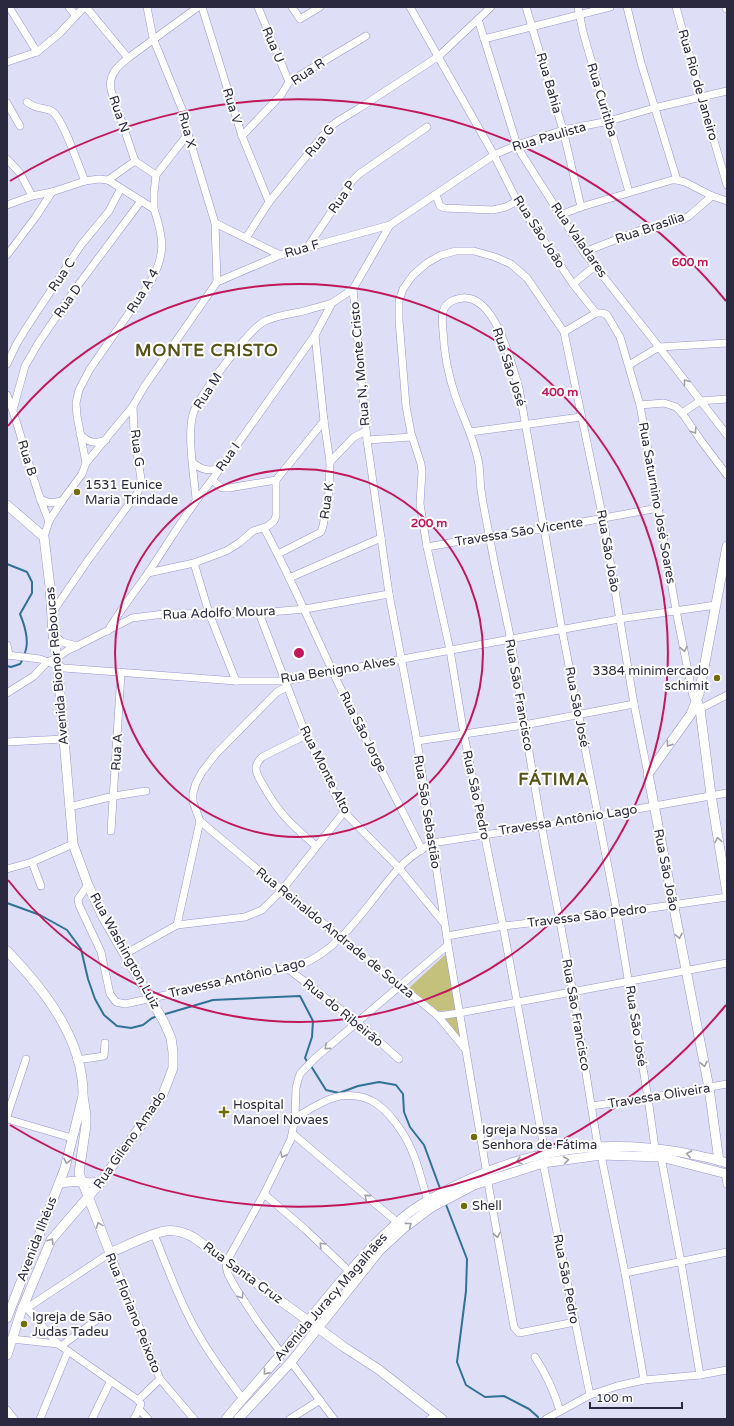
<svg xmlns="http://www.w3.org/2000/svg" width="734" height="1426" viewBox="0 0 734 1426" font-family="'Varela Round',sans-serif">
	<rect width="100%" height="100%" fill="#dedef6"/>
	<g fill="#c3c17b">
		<polygon points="446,954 456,1010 438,1011 409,988"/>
		<polygon points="458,1016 463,1043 445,1022 445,1019"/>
	</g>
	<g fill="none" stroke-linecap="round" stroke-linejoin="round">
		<g stroke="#307293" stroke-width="2">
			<path d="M7,564L27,572L32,582V593L20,614C25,626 30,643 24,655"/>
			<polyline points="7,666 11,667 20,664 23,659"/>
			<polyline points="7,903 40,915 67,930 81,949 88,979 95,999 104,1015 117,1026 131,1028 143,1025 152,1018 158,1016"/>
			<polyline points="162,1015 213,1000 300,996 313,1021 312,1037 305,1058 308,1063"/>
			<polyline points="311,1066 326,1090 339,1093 358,1086 379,1082 396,1085 403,1094 404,1112 410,1127 424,1145 441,1191"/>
			<polyline points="445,1202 467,1259 466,1291 457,1362 466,1385 485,1397 504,1396 529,1409 538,1417"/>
		</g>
		<g stroke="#9995cd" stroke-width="8">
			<g id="minor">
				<polyline points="9,7 37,52"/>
				<polyline points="69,7 76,16"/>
				<polyline points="86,7 128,58"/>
				<polyline points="147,7 153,38 184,114 188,134 215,223 217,282"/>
				<polyline points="202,7 242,136 269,202"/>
				<polyline points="258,7 289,82"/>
				<polyline points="292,7 300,19 320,7"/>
				<polyline points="410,7 494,155 517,201 573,284 596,313 564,332 603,519 634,704 648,774"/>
				<polyline points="526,7 563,130 581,207"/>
				<polyline points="578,7 583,32 629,192"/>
				<polyline points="627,7 641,63 677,180 685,182 712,196 727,201"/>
				<polyline points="676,7 701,96 727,185"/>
				<polyline points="478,19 517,145 521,153 584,252 659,347 727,435"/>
				<polyline points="484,39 610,7"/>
				<polyline points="7,62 37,52 59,34 84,7"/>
				<path d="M27,102C38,111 44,106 53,112C64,121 78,165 85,181"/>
				<polyline points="7,103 20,126"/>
				<polyline points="242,136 281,95 289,82 366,36"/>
				<polyline points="7,159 20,173 32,196"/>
				<path d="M135,161L111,90C108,75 117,67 128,58L198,7"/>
				<polyline points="135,161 156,175"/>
				<polyline points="108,180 135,161"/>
				<polyline points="436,195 440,206 444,208 493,210 506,207 517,201"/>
				<path d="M7,205L32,196L52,192L85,181L99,179L108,180L154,209C164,239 166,254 150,283L90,369L79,390L76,403L77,416L86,463L82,474L62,501L49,521L44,537"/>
				<polyline points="154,209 154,193 156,175 188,134"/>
				<polyline points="560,215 581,207 672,180 677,180"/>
				<polyline points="215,223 280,255"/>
				<polyline points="246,238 269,202 330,127 338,121 358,109 439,56 491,7"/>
				<polyline points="307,248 352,181 359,174 427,127"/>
				<polyline points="584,252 641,230 684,219 689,216 712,196"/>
				<polyline points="7,255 35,218 52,192"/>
				<polyline points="217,282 280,255 390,225 494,155 517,145 563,130 609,121 654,108 727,91"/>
				<polyline points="573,284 595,266"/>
				<polyline points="596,313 603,313 607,315 620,337 640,405 676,610 693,696 696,702 699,703"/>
				<polyline points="7,364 16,345 25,330 81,245 109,211 121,188"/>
				<polyline points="629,365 659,347 727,343"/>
				<path d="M7,395C23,436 31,480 49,521"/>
				<polyline points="640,405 664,403 676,407 682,413 702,442 727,475"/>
				<polyline points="13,410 25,366 39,342 76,288 141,201"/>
				<polyline points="682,413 700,401 727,399"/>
				<polyline points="470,432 581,417"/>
				<path d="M80,434C88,443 95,444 106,440"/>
				<polyline points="367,440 412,437"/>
				<polyline points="330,462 354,437 366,431"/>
				<polyline points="86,463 133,406"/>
				<path d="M193,463C202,470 208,471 219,469"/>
				<polyline points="212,480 222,488 229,488 276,480 324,421"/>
				<polyline points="40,499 50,503 62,501"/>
				<path d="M196,499C194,476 187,435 193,414C198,397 250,328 265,321C276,316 288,314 300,312C311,309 322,306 332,303"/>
				<path d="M264,528C289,574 310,623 332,670C360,731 392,790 422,850"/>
				<polyline points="427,547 489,536 544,529 658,508"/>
				<polyline points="278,554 321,532 323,526 329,492 330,462 324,421 315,335"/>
				<polyline points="194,563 209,613 236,681"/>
				<polyline points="148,573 194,563 226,551 239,543 253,531 268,526 274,521 276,516 276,480"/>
				<polyline points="289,578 381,538"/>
				<polyline points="52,613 86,563 138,492 141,479 134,433 133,406 144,387 217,282"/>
				<polyline points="259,613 306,735 344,812 399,868 443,922"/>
				<path d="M108,631C120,610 135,592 148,573C169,542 188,509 212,480L315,335L332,303L353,289"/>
				<polyline points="53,634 62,642 77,646"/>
				<polyline points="7,645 9,655"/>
				<polyline points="7,655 40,659 64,668 236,681 284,681 619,619 716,605"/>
				<polyline points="7,693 34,676 47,662 57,658 68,650 77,646 132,618 164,614 259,613 305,609 389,594"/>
				<polyline points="696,711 727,695"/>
				<path d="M306,735L262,757C259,761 256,763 256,768C256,774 260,780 263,785C279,814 292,825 316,846"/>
				<polyline points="417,741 524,725 634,704"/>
				<polyline points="7,742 63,739"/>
				<polyline points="69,807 114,796 146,791"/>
				<polyline points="200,821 282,890 438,1016 466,1050"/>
				<polyline points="111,831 121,673"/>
				<polyline points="32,862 41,886"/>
				<polyline points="7,869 32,862 73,844"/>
				<path d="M88,885L78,899L79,905L101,952L110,994L116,1002L125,1004L300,965C343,949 368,902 398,869C407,859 420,850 432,843L542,826L727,793"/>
				<polyline points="177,925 245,917 262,910 282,890 344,812"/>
				<polyline points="447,936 503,926 617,913 727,897"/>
				<polyline points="448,945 486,1169"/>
				<polyline points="125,954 177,925 200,821 193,802 193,793 196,783 202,772 215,755 277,692 287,687"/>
				<polyline points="287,968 357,1022 399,1059"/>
				<polyline points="438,1016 459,1013 727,963"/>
				<polyline points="77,1060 104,1056 105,1043"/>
				<polyline points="591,1106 648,1098 727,1084"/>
				<polyline points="7,1116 26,1059"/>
				<path d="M295,1118C307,1111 320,1102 333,1098C345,1094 361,1095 372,1101C388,1109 405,1134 412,1151C419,1166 422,1184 428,1200"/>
				<polyline points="7,1119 72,1138"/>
				<polyline points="293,1134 397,1222"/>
				<path d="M598,1146C589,1095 582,1045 573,994C564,938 552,883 542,828C531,766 521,703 511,641C504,605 495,570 489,534C486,519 483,504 481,490C480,482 480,473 479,465C475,440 463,418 455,395C448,374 444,352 443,331C442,319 440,307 452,301C493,281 511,363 519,388L562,630L617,913L648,1098L655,1148"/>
				<polyline points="545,1153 503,926 464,735 450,650 427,547 420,504 422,471 421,464 411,433 406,406 399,320 399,301 403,289 413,275 427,263 441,255 456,251 474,251 495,257 511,264 527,278 564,332"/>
				<polyline points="601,1155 625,1273 644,1380"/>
				<polyline points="661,1157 681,1262 700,1375"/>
				<polyline points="543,1163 590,1395"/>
				<polyline points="725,1173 727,1184"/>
				<polyline points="488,1183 514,1327 519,1333 575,1322"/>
				<polyline points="264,1194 306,1230 350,1272"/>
				<path d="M154,1234C164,1260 174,1286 186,1311C201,1343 222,1371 243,1399"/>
				<polyline points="625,1273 727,1252"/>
				<polyline points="27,1308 58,1344 138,1400 141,1404 139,1409 148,1419"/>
				<polyline points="22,1309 27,1308 110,1253 160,1379 194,1419"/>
				<polyline points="12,1339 58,1344"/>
				<polyline points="61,1346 98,1319"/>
				<polyline points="282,1354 258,1322 235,1287 228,1274 226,1266 227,1261 264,1194 291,1139 295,1118 296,1088 298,1080 300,1074 314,1059 448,945 417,741 389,594 367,440 353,289 390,225"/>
				<path d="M535,1357C546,1374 554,1391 560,1411"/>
				<polyline points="291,1362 334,1419"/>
				<polyline points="138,1400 160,1379"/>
				<polyline points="7,1410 14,1419"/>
				<polyline points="40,1419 68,1351"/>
				<polyline points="92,1419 110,1382"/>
				<polyline points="134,1419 139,1409"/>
				<polyline points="290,1419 320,1400"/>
				<polyline points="430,1419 437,1414"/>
				<polyline points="546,1419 590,1395 617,1386 644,1380 700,1375 727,1370"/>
			</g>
		</g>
		<g stroke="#9995cd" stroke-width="10">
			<g id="major">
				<polyline points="727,7 727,8"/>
				<polyline points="7,505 44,537 50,587 53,634 57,658 73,844 88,885 103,917 164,1022 171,1038 173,1052 173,1068 163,1094 101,1182 51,1240 22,1309 7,1355"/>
				<polyline points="700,709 711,795 727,893"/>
				<path d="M7,951C44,989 84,1040 83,1096L65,1168L7,1318"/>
				<path d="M83,1096L86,1115V1125L79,1173L110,1253C126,1246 149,1234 165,1231C175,1229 185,1233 193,1237L344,1347L378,1369L442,1419"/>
				<polyline points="719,1161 709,1088 648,774 691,714 699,694 727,546"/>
				<path d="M59,1184C73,1178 87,1185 101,1182"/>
				<path d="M226,1419C249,1391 274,1363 297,1335C328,1296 360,1256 397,1223C412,1208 432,1198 451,1188C523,1151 599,1138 679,1152C695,1155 712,1158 727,1163"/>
				<polyline points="238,1419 291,1362 380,1250 404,1228 432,1207 474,1185 543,1163 601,1155 661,1157 727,1174"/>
			</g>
		</g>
		<use href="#minor" stroke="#fff" stroke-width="7"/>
		<use href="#major" stroke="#fff" stroke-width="9"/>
	</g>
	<defs><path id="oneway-chevron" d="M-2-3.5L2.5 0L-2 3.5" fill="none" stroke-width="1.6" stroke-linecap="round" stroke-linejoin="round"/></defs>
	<g stroke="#a09fa9">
		<use href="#oneway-chevron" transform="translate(686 382) rotate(-127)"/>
		<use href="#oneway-chevron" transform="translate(694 431) rotate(57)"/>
		<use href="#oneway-chevron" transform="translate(684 649) rotate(79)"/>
		<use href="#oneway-chevron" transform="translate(669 744) rotate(125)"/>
		<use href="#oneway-chevron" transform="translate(718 840) rotate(-100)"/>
		<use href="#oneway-chevron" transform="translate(679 936) rotate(79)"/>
		<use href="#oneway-chevron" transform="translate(327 1047) rotate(139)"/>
		<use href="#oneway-chevron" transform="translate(704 1064) rotate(79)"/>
		<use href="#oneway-chevron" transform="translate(689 1154) rotate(-169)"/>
		<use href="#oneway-chevron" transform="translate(283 1155) rotate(116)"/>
		<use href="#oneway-chevron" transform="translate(566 1160) rotate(-8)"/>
		<use href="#oneway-chevron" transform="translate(67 1161) rotate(102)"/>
		<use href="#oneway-chevron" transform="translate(519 1161) rotate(163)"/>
		<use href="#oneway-chevron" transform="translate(367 1197) rotate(-140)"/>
		<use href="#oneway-chevron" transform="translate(99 1225) rotate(-110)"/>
		<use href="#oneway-chevron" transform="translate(409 1225) rotate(-37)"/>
		<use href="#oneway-chevron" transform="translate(497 1235) rotate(80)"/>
		<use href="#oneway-chevron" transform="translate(51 1241) rotate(-58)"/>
		<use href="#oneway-chevron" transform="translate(322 1245) rotate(-136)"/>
		<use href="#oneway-chevron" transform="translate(241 1296) rotate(57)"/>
		<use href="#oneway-chevron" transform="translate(266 1372) rotate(129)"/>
	</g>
	<g fill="none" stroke="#c2185b" stroke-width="2">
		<circle cx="299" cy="653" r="184"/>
		<path d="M8 426A369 369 0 1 1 8 880"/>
		<path d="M726 1005A553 553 0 0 1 10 1125M10 181A553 553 0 0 1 726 301"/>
	</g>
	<g fill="#716d0b" stroke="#fff" stroke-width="1.5">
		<circle cx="77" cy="492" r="4"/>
		<circle cx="717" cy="678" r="4"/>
		<path d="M222 1106h4v4h4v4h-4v4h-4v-4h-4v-4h4z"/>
		<circle cx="474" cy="1137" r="4"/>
		<circle cx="464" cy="1206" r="4"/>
		<circle cx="24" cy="1324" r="4"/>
	</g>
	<g text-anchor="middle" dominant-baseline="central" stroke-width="4" stroke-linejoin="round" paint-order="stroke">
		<g font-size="13" fill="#2b2940" stroke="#fff">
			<text transform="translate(273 45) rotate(67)">Rua U</text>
			<text transform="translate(308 72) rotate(-34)">Rua R</text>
			<text transform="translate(549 83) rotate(74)">Rua Bahia</text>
			<text transform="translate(698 85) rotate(74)">Rua Rio de Janeiro</text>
			<text transform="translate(602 100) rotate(73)">Rua Curitiba</text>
			<text transform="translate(232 106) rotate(73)">Rua V</text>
			<text transform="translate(119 114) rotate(71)">Rua N</text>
			<text transform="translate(187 130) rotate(75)">Rua X</text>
			<text transform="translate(549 137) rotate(-16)">Rua Paulista</text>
			<text transform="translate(320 141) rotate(-50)">Rua G</text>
			<text transform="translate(342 197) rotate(-55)">Rua P</text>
			<text transform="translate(650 228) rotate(-19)">Rua Brasília</text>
			<text transform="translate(539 232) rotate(57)">Rua São João</text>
			<text transform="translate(579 240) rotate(55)">Rua Valadares</text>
			<text transform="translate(302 249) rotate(-16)">Rua F</text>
			<text transform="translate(62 275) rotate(-56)">Rua C</text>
			<text transform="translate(143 291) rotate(-59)">Rua A 4</text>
			<text transform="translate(68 301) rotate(-55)">Rua D</text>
			<text transform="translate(360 364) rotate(-95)">Rua N, Monte Cristo</text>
			<text transform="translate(509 367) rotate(72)">Rua São José</text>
			<text transform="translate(208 391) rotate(-57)">Rua M</text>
			<text transform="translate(137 448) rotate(83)">Rua G</text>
			<text transform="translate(228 457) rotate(-55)">Rua I</text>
			<text transform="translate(27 458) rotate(73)">Rua B</text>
			<text transform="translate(327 501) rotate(-82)">Rua K</text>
			<text transform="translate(657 503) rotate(80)">Rua Saturnino José Soares</text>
			<text transform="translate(519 532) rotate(-9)">Travessa São Vicente</text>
			<text transform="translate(608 551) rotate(80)">Rua São João</text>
			<text transform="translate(219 613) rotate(-2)">Rua Adolfo Moura</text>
			<text transform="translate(57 666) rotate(-95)">Avenida Bionor Reboucas</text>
			<text transform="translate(338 670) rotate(-9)">Rua Benígno Alves</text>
			<text transform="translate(519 695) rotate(80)">Rua São Francisco</text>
			<text transform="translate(577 707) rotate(79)">Rua São José</text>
			<text transform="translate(363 732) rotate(63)">Rua São Jorge</text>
			<text transform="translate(117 752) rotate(-87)">Rua A</text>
			<text transform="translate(325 770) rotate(63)">Rua Monte Alto</text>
			<text transform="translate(476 795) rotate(78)">Rua São Pedro</text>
			<text transform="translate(427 812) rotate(81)">Rua São Sebastião</text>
			<text transform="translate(568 820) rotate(-9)">Travessa Antônio Lago</text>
			<text transform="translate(666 870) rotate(79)">Rua São João</text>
			<text transform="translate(587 916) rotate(-7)">Travessa São Pedro</text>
			<text transform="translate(335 933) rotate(39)">Rua Reinaldo Andrade de Souza</text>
			<text transform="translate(125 951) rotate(61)">Rua Washington Luiz</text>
			<text transform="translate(237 978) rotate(-13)">Travessa Antônio Lago</text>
			<text transform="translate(343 1013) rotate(39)">Rua do Ribeirão</text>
			<text transform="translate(576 1015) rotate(80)">Rua São Francisco</text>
			<text transform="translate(636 1026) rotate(81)">Rua São José</text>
			<text transform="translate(659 1096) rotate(-9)">Travessa Oliveira</text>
			<text transform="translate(130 1140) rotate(-55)">Rua Gileno Amado</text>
			<text transform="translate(37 1239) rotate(-69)">Avenida Ilhéus</text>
			<text transform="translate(243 1273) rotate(36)">Rua Santa Cruz</text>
			<text transform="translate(566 1279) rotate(79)">Rua São Pedro</text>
			<text transform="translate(331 1297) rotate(-49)">Avenida Juracy Magalhães</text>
			<text transform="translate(133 1313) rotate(68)">Rua Floriano Peixoto</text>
		</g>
		<g font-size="13" fill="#2b2940" stroke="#fff" text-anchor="start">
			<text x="85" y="485">1531 Eunice<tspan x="85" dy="15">Maria Trindade</tspan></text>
			<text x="709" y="671" text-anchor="end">3384 minimercado<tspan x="709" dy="15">schimit</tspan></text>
			<text x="233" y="1105">Hospital<tspan x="233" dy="15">Manoel Novaes</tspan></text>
			<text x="482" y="1130">Igreja Nossa<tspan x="482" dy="15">Senhora de Fátima</tspan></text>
			<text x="472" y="1206">Shell</text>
			<text x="32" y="1317">Igreja de São<tspan x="32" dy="15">Judas Tadeu</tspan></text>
		</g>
		<g font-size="17" font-weight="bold" letter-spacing="1" fill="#565317" stroke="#fff">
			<text x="207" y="350">MONTE CRISTO</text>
			<text x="554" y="779">FÁTIMA</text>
		</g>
	</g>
	<circle cx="299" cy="653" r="6" fill="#c2185b" stroke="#fff" stroke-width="2"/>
	<g font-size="12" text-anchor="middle" font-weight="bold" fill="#c2185b" stroke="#fff" stroke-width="4" stroke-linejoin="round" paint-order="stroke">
		<text x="690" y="266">600 m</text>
		<text x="560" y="396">400 m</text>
		<text x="429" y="527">200 m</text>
	</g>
	<rect width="734" height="1426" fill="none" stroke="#2b2940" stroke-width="16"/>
	<path d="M590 1402v6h92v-6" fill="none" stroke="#2b2940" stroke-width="2"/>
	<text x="596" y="1402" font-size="12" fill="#2b2940" stroke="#ffffff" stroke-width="3" paint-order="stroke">100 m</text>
</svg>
